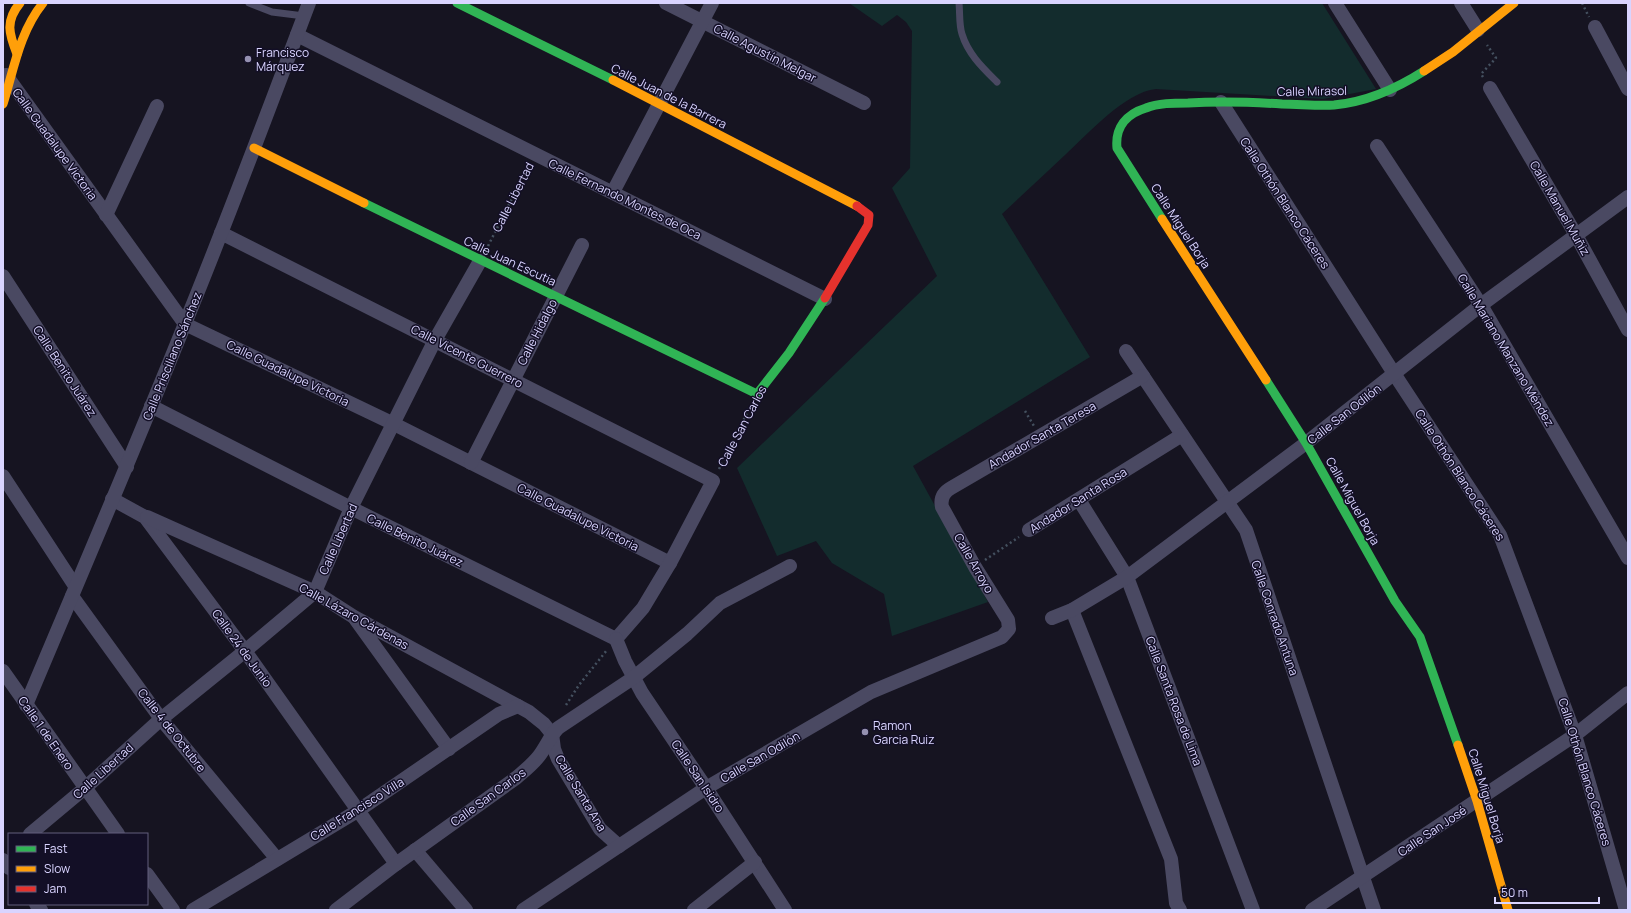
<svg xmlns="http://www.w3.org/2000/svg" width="1631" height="913" viewBox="0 0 1631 913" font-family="Manrope,sans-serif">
	<rect width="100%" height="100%" fill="#161421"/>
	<path fill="#132c2d" d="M849,3H1322L1376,89L1323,99L1156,89C1125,92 1088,134 1065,155C1044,175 1023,194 1002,214L1090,357L913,466L988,602L892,636L884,594L832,563L816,541L777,556L737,468L937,276L892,188L910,168L912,31L906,22L897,15L882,26Z"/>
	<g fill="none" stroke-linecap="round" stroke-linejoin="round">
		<g stroke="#44505f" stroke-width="2.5" stroke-dasharray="2 3" stroke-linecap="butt">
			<polyline points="1582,3 1589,17"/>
			<polyline points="1483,77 1481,74 1496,58 1487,45"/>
			<polyline points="488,246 529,165"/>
			<polyline points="1025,411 1034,426"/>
			<polyline points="719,469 750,407"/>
			<polyline points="985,560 1019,537"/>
			<polyline points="566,705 579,685 607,650"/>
		</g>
		<g stroke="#4a4962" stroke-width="7">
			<polyline points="249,3 272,12 304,16"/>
			<path d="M959,3C960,13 959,25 962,34C968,54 983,68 997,82"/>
		</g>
		<g stroke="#4a4962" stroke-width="14">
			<polyline points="666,3 864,103"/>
			<polyline points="1335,3 1390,90"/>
			<polyline points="1461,3 1478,30"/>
			<polyline points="1595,27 1628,89"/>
			<polyline points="297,35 825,299"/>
			<polyline points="6,75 185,324 394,424 670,563"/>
			<polyline points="1490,88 1576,235 1628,330"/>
			<polyline points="1221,102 1395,375 1500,535 1575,735 1626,910"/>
			<polyline points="1377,146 1481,305 1628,558"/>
			<polyline points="613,192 712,3"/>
			<polyline points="106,215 157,106"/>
			<polyline points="221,233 713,481 670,563 643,608 616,639"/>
			<polyline points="3,276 127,467"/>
			<polyline points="1126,351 1246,530 1374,910"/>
			<polyline points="151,406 351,508 616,639"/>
			<polyline points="471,463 582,245"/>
			<polyline points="3,476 75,586"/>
			<polyline points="112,499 145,517 245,651 396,864"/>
			<polyline points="1079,500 1127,577 1253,910"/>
			<polyline points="147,517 315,592 354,617 529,712 544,724 552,734"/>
			<polyline points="1029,530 1182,435"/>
			<polyline points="72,596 161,719 277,859"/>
			<polyline points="1072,610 1171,859 1176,903 1180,910"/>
			<polyline points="1052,618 1072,610 1127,577 1306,443 1481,305 1628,197"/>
			<polyline points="356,620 449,749"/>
			<polyline points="616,639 625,661 642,693 706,788 785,910"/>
			<polyline points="3,671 118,834"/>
			<path d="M26,705C79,579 133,453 184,326C228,219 268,111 309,3"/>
			<polyline points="552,734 554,749 558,759 600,829 619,846"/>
			<polyline points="30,834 85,788 161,719 245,651 315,592 351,508 435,340 480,261"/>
			<polyline points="415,850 466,910"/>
			<polyline points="3,860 9,868"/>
			<polyline points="147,874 173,910"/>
			<polyline points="36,904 41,910"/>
			<polyline points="193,910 359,810 499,714 518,706"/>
			<path d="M336,910L396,864L516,778C524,771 532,765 539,756C546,747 550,736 558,728L633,678L687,634L720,603L790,566"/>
			<path d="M523,910L706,788L871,692L1002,637L1009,629L1008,620L975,567L942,507C940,498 944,492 951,488L1143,376"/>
			<polyline points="694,910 755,862"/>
			<polyline points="1312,910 1575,735 1628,693"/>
		</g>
		<g stroke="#30b455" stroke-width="9">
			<polyline points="457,3 613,80"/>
			<path d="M364,203C495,268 626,330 757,394L789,353L825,298"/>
			<path d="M1162,219L1117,148C1115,128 1126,114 1146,108C1158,103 1174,103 1188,103C1219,101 1251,102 1282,104C1299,104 1317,106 1334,105C1367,102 1396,89 1424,71"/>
			<polyline points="1266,380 1306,443 1395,601 1420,637 1458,745"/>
		</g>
		<g stroke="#ff9f0a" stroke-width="9">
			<path d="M17,54C9,34 5,21 20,3"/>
			<polyline points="1424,71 1453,52 1514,3"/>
			<polyline points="613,80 857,206"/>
			<path d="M3,104C14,69 19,33 43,3"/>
			<polyline points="254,148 364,203"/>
			<polyline points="1162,219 1266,380"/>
			<polyline points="1458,745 1477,801 1508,910"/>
		</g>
		<polyline stroke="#e5322d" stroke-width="9" points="825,298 868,225 869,215 857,206"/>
	</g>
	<g fill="#9591b1" stroke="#130f26" stroke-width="1.5">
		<circle cx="248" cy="59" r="4"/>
		<circle cx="865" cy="732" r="4"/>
	</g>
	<g text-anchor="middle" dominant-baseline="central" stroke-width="3" stroke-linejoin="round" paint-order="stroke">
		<g font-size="12" fill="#d9d4ff" stroke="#130f26" text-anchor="start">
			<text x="256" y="52">Francisco<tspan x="256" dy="14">Márquez</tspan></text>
			<text x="873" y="725">Ramon<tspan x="873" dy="14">Garcia Ruiz</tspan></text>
		</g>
		<g font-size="12" fill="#d9d4ff" stroke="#130f26">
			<text transform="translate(765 53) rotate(27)">Calle Agustín Melgar</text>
			<text transform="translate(1312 91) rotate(-1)">Calle Mirasol</text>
			<text transform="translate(669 96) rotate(27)">Calle Juan de la Barrera</text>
			<text transform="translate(55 144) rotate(54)">Calle Guadalupe Victoria</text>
			<text transform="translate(513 197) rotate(-63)">Calle Libertad</text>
			<text transform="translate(625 199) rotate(26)">Calle Fernando Montes de Oca</text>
			<text transform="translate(1285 203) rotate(57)">Calle Othón Blanco Cáceres</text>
			<text transform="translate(1560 208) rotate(60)">Calle Manuel Muñiz</text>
			<text transform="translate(1181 226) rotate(57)">Calle Miguel Borja</text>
			<text transform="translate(510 261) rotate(25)">Calle Juan Escutia</text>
			<text transform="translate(537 332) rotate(-63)">Calle Hidalgo</text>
			<text transform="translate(1506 350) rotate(59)">Calle Mariano Manzano Méndez</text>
			<text transform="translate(172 356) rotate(-68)">Calle Prisciliano Sánchez</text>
			<text transform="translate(467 356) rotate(27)">Calle Vicente Guerrero</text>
			<text transform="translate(65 371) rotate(57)">Calle Benito Juárez</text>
			<text transform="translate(288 373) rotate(26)">Calle Guadalupe Victoria</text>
			<text transform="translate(1344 414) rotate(-38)">Calle San Odilón</text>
			<text transform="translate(742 426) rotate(-62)">Calle San Carlos</text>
			<text transform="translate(1042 435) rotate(-30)">Andador Santa Teresa</text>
			<text transform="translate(1460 475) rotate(57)">Calle Othón Blanco Cáceres</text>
			<text transform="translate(1078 500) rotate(-32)">Andador Santa Rosa</text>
			<text transform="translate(1353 501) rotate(61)">Calle Miguel Borja</text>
			<text transform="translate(578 517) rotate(27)">Calle Guadalupe Victoria</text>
			<text transform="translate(338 539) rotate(-66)">Calle Libertad</text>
			<text transform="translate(415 540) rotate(26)">Calle Benito Juárez</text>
			<text transform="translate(974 563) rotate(60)">Calle Arroyo</text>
			<text transform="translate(354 616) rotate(29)">Calle Lázaro Cárdenas</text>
			<text transform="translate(1275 618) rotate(71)">Calle Conrado Antuna</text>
			<text transform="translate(242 648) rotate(54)">Calle 24 de Junio</text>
			<text transform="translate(1174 701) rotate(69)">Calle Santa Rosa de Lima</text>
			<text transform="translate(172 730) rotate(52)">Calle 4 de Octubre</text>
			<text transform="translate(46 733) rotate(55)">Calle 1 de Enero</text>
			<text transform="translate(760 757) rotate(-30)">Calle San Odilón</text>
			<text transform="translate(103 771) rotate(-42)">Calle Libertad</text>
			<text transform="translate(1585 772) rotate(73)">Calle Othón Blanco Cáceres</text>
			<text transform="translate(698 776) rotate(56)">Calle San Isidro</text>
			<text transform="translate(581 793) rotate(59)">Calle Santa Ana</text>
			<text transform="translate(1487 796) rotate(73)">Calle Miguel Borja</text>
			<text transform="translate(488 797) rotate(-36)">Calle San Carlos</text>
			<text transform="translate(357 809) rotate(-32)">Calle Francisco Villa</text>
			<text transform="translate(1432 831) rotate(-34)">Calle San José</text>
		</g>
	</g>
	<rect width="1631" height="913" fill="none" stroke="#d9d4ff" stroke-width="8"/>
	<rect x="8" y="833" width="140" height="72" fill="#130f26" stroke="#625e7d"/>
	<rect x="16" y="846" width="20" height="6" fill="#30b455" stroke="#625e7d"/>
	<text x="44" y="853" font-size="12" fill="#d9d4ff">Fast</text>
	<rect x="16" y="866" width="20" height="6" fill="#ff9f0a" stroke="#625e7d"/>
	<text x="44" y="873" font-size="12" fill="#d9d4ff">Slow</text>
	<rect x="16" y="886" width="20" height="6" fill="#e5322d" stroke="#625e7d"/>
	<text x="44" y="893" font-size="12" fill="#d9d4ff">Jam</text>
	<path d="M1495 897v6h104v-6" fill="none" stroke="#d9d4ff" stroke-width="2"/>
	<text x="1501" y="897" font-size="12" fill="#d9d4ff" stroke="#130f26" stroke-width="3" paint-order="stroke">50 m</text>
</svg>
